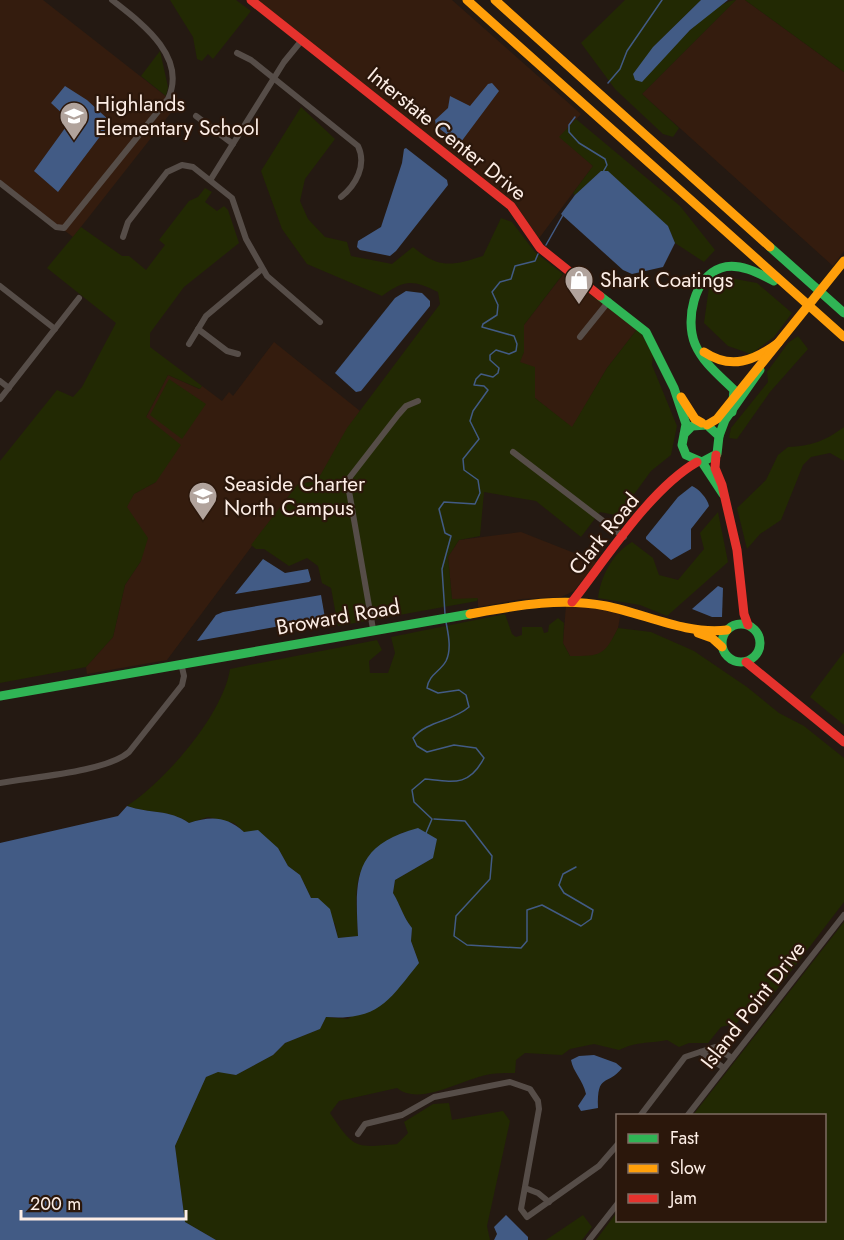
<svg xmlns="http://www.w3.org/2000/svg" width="844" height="1240" viewBox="0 0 844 1240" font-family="Jost,sans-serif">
	<rect width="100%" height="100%" fill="#241912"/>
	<g fill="#341c0e">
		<polygon points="0,0 43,0 177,105 73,237 0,180"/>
		<polygon points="256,0 452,0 581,114 560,137 593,166 537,241 521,212"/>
		<polygon points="736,0 745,0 844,72 844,251 833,266 642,94"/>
		<polygon points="565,272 638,328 607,368 572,428 535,398 535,368 519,362 524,352 524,325"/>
		<polygon points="274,342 360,411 317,481 298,484 167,660 87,674 86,667 113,637 125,585 141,561 126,507 134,494 156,482 146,417 168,375 199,389 202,386 222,401 229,392 233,396"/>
		<polygon points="521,532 597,562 574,591 561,597 522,599 478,607 478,599 452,599 448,557 459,540"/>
		<polygon points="566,605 621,612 618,628 608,648 597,656 570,656 563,643"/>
	</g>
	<g fill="#222903">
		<polygon points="170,0 236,0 251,11 213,59 208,54 202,61 197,59 193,37"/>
		<path d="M625,0H701L653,47L642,82C660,62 712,0 736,0L642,94L679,128L673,137L663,134L615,89L581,43Z"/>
		<polygon points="745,0 844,0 844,72"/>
		<polygon points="160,51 168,87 166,96 141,76"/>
		<path d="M301,107L335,139L305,179L300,201L308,219L325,237L347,242L351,256L392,264L413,247C439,269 452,266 483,256L501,218L512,222L535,252L563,274L524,325V352L520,362L535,367V398L572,427L607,368L638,328L653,355L652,365L677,426L671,455L651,471L627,504L615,515L600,512L581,537L536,501L484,492L480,536L459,540L448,557L452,599L478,598L477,601L338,626L331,588L322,583L318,566L307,558L289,566L264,549H256L251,545L298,484L317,481L347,428L440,304L438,292C412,280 406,279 382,296L307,264L282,229L261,171Z"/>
		<polygon points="576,119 680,206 715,250 704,262 675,243 668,226 601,171 575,195 573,193 593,166 559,137"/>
		<polygon points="205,188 212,192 205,202 217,211 224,206 228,210 239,243 184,287 150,333 150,347 202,386 200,389 168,375 146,417 181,445 156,482 134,494 127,507 148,538 141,561 125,585 113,637 86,667 0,683 0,461 57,390 73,397 82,387 116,323 47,268 81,227 122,256 129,256 146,270 165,245 159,240 189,201 198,197"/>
		<polygon points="735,279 757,283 792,313 774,337 751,354 728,346 704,323 709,287"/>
		<polygon points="798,336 808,349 770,392 737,439 729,438 731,428 768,382 767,372 788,343"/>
		<polygon points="169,379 206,404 182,439 150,415"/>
		<path d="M844,427V461L830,453L811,457L803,465L781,520L760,534L747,549L737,508L766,480L778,455L788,447C811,446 825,441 844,427Z"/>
		<path d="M718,512L728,562L667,616L640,605L598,598C601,576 612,554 632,542L653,558L659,575L678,580L704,549L700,533Z"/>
		<path d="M505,614L512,634L516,637L522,635V627H542L544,633L548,632L549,625L558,618L564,623L563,643L570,656C601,656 604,656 618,628L651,632L694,651L747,687L779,713L804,726L844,758V902L765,1005L744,1013L737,1023L721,1027L708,1043H689L679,1047L667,1040C646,1044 638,1041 619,1050L594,1044L570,1049L562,1055L525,1053L516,1060L515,1073C507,1073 499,1073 491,1074C464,1078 420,1107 397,1088L339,1101L330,1113C354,1149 355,1148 397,1144L408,1133L404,1122L433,1104L449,1103L452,1120L503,1111L510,1121L487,1226L490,1240H216L185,1222L175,1146L206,1077L218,1071L236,1075L273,1055L285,1043L320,1029L326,1017L348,1019L419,963L411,941L412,928C403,917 401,906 393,894L395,880L433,858L403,832C351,864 355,878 358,936L338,938L335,924L311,898L300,875L288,866L278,848L244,832L234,823L208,817L189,823C169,809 150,814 127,806C165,781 223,715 230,669L377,640L382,650L369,661L370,673H388L395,653L391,637Z"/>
		<polygon points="844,652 844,725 810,697"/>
		<polygon points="844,922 844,1240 596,1240 617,1212 618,1220 824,1220 824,1116 693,1115"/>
		<polygon points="583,1215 592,1227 582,1240 546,1240"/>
	</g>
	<g fill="#425b85">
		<polygon points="701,0 728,0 690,30 642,82 635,80 633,74 653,47"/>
		<polygon points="492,83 499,91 461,142 457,142 436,126 435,120 448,108 450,96 470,106 488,84"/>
		<polygon points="65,86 87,100 111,122 58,192 34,171 68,124 66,117 51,103"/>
		<polygon points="406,148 447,180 448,185 396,251 390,256 360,250 357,247 358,241 381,227 402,163 404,149"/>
		<polygon points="601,171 608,171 668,226 675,243 663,267 632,274 623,270 561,214 575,195"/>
		<polygon points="406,291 422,293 430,301 430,306 361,391 356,392 335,373 395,298"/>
		<path d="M692,486C698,488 708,499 709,506L691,529V549L671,560L646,539V537L678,497Z"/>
		<polygon points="263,559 285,573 308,569 311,580 309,582 235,594"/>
		<polygon points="718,586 723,588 722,617 712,617 692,609"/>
		<polygon points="321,595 325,618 197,641 216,615 223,612"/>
		<path d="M127,806C150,814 169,809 189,823C211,816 226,816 244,832L258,830L278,848L288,866L300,875L311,898H318L330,909L338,938L358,936C355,878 353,846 418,828L437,839L433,858L395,880L393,893C401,906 403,917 412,928L411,941L419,963C389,1000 379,1021 326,1017L320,1029L285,1043L273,1055L236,1075L218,1072L206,1077L175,1146L185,1222L216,1240H0V843L118,816Z"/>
		<path d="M594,1055L616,1063L622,1068C607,1087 597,1072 598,1108L581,1111L578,1106L586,1094C583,1080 573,1072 571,1060L579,1056Z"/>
		<polygon points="506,1215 528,1237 528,1240 494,1240 497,1234 494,1227"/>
	</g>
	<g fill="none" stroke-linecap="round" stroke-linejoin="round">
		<g stroke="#425b85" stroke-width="1.5">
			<polyline points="608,83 620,69 627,51 662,0"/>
			<polyline points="575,117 569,125 569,132 579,143 605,159 607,165 603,172"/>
			<polyline points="546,245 563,215"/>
			<polyline points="445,614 442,569 451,536 445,533 439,509 444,502 475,504 480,493 478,480 464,470 463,459 479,439 470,421 473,411 488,390 484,386 474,385 476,379 481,374 493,377 498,373 499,368 490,360 490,355 496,350 509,354 516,351 517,344 514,336 482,327 483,324 497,315 498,305 492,292 500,282 511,279 515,266 535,261 538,254"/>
			<polyline points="434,819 465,821 492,856 490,879 456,916 454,936 467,945 521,948 527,941 527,910 542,905 581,926 591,919 593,910 564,893 559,885 563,874 576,867"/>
			<path d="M426,833L432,819L414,802L412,790L425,779C453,782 469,787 484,758L476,748L454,745L427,752L417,746L413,738C428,720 452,722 469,707L466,695L459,690L438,693L427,688C429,674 440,672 446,661C452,649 448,633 446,622"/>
		</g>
		<g stroke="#564d48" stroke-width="6">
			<path d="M237,53L251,60L358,146C367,165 356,185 341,197"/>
			<polyline points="196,116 233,144"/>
			<polyline points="211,179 284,62 302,40"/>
			<path d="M0,183L56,227L64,228L168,99C188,56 140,22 112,0"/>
			<polyline points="123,237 128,222 167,172 182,165 193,167 232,198 246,239 267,276 320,322"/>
			<polyline points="0,286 55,329"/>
			<polyline points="198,329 227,351 238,354"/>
			<polyline points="580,337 609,301"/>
			<polyline points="189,344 206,316 262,269"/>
			<polyline points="0,381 9,388"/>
			<polyline points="0,399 79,298"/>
			<polyline points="513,452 624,537"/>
			<polyline points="373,629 349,491 350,477 398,415 406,406 418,401"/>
			<path d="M0,783C32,777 106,772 129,752L182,685L184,676L181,663"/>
			<polyline points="701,1052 724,1068"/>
			<polyline points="640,1116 685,1057 715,1047 732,1058"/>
			<polyline points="687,1116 844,915"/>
			<polyline points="358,1134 365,1124 402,1115 434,1097 510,1082 530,1089 538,1101 539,1109 521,1209 527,1217 599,1166 618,1144"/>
			<polyline points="525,1188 538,1193 549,1202"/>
			<polyline points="589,1240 618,1203"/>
		</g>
		<g stroke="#30b455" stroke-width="9">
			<polyline points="770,247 844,313"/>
			<polyline points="600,296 646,332 674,388 686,424 682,445 686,455 702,462 717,454 719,436 707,425 692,426 684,434"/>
			<path d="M732,412L734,390C720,376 703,363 695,344C685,320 694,277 721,268C738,262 759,273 774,281"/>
			<polyline points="719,436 725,420 760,370"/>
			<polyline points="702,462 723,494"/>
			<circle cx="741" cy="643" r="19"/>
			<polyline points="0,696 470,614"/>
		</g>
		<g stroke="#ff9f0a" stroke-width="9">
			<polyline points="467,0 844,337"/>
			<polyline points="495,0 770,247"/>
			<path d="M704,352C731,370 754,361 778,343"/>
			<polyline points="681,397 695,419 702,423"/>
			<polyline points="707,425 717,419 844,261"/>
			<path d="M470,614C515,606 560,597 606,606C646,614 686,635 727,630"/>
			<polyline points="698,633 712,638 722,647"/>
		</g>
		<g stroke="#e5322d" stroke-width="9">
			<polyline points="251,0 511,206 540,248 600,296"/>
			<polyline points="716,455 715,468 722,485 737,550 744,614 748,625"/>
			<path d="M572,602C606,559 650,489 697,462"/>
			<polyline points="746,662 844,742"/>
		</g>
	</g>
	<defs>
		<g id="school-pin" transform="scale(1.5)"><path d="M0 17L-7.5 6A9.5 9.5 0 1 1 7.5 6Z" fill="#b1a39c" stroke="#2b170b"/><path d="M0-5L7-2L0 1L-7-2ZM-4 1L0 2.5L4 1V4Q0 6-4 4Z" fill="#fff"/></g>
		<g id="shop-pin" transform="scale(1.5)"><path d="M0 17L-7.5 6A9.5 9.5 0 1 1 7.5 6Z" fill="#b1a39c" stroke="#2b170b"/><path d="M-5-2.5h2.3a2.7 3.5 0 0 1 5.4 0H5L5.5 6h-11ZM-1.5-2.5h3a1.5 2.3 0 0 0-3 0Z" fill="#fff"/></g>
	</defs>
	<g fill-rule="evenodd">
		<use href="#school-pin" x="74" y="116"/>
		<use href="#shop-pin" x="579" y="280"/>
		<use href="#school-pin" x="203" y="496"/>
	</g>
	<g text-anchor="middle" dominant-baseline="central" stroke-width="4.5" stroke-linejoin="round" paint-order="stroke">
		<g font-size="21" fill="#fdeee6" stroke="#2b170b" text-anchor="start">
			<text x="95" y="104">Highlands<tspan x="95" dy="24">Elementary School</tspan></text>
			<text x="600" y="280">Shark Coatings</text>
			<text x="224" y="484">Seaside Charter<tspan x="224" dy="24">North Campus</tspan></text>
		</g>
		<g font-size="21" fill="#fdeee6" stroke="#2b170b">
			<text transform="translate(447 134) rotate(39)">Interstate Center Drive</text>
			<text transform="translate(604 534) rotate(-51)">Clark Road</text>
			<text transform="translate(338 617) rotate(-10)">Broward Road</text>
			<text transform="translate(753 1005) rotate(-52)">Island Point Drive</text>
		</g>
	</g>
	<rect x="616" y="1114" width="210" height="108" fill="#2b170b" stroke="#7f6d63" stroke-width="1.5"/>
	<rect x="628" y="1134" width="30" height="9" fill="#30b455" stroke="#7f6d63" stroke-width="1.5"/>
	<text x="670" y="1144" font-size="18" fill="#fdeee6">Fast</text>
	<rect x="628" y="1164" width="30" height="9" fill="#ff9f0a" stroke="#7f6d63" stroke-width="1.5"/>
	<text x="670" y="1174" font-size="18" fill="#fdeee6">Slow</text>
	<rect x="628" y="1194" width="30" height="9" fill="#e5322d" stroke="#7f6d63" stroke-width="1.5"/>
	<text x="670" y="1204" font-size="18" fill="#fdeee6">Jam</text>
	<path d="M21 1210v9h165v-9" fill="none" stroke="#fdeee6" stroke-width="3"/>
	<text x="30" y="1210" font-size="18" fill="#fdeee6" stroke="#2b170b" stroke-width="4.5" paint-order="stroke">200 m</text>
</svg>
